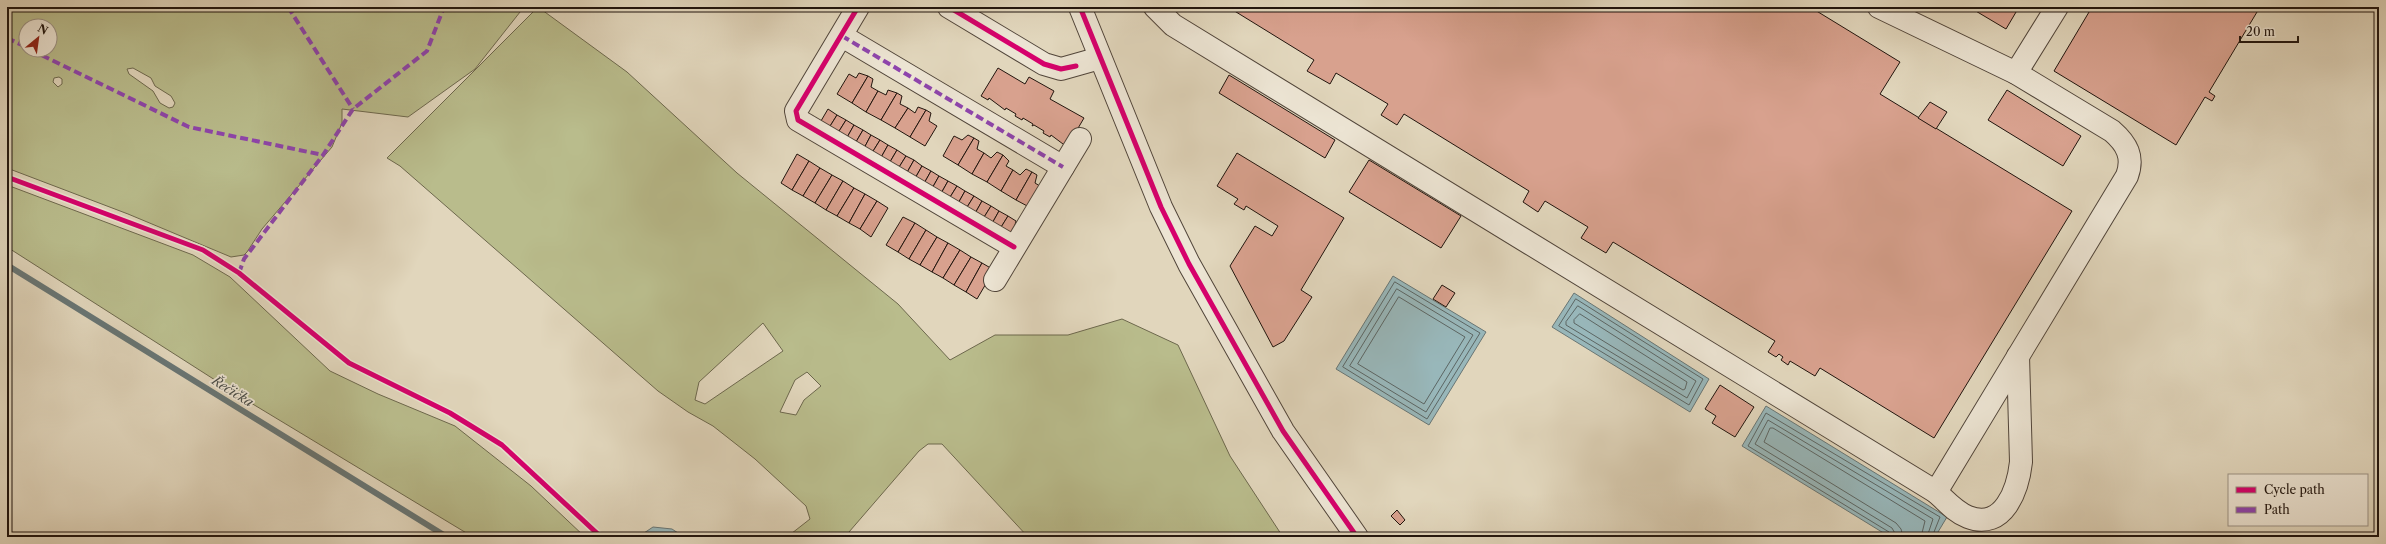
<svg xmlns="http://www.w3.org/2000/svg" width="2386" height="544" viewBox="0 0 2386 544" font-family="'Libre Caslon Text',serif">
	<rect width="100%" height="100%" fill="#e1d6bc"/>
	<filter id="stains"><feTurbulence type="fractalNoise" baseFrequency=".005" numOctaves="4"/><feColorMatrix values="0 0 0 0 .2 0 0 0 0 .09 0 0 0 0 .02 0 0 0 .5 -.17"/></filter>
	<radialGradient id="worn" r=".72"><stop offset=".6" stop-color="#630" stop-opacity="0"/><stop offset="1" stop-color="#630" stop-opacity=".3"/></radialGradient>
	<g fill="#b9bc8c" stroke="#6d684d" fill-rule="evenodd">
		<path d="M7,7H524L475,69L408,117L342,109V123L332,147L262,229L247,252L244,255L231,257L128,214L7,168ZM26,26H50V50H26ZM133,68L151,78L155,86L171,96L175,103L173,107L169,108L160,103L153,91L129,74L127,69ZM59,77L62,79V84L58,87L53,82L54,78Z"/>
		<path d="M538,7L627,72L737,173L898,304L950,360L995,335H1068L1122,319L1178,345L1230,456L1283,537H1028L942,444H928L919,451L849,532L848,537H787L810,519L806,506L755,459L713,426L688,412L658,391L400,166L387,158ZM763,323L783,351L705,404L695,400L699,382ZM807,372L821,386L804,400L796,415L780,412L795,380Z"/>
		<polygon points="7,185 193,255 230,277 330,371 378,394 455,426 531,486 585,537 473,537 251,403 7,247"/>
	</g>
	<g fill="#98b7ba" stroke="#687675">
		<polygon points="1393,276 1486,332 1429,425 1336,369"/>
		<polygon points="1574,293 1709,379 1690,412 1552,327"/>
		<polygon points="1766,406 1947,517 1935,537 1890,537 1742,446"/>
		<polygon points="653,527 672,529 684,537 638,537"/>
	</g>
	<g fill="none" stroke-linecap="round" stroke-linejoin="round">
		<g stroke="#5c6664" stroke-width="1">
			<polygon points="1395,282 1480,333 1427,419 1343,367"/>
			<polygon points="1397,289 1473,335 1426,412 1350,366"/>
			<polygon points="1399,297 1465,337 1424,404 1358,364"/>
			<polygon points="1576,299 1703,379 1689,405 1559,326"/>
			<polygon points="1578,306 1696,381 1687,398 1566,325 1566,322"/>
			<polygon points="1580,314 1687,382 1685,389 1683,390 1574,323 1574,320"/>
			<polyline points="1892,537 1889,532 1748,446 1766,413 1940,517 1932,537"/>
			<polyline points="1897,537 1892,528 1755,444 1768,420 1933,519 1927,537"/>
			<polyline points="1903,537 1901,529 1896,523 1764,442 1770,428 1773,428 1925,521 1921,537"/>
		</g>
		<polyline stroke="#687675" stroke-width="6" points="7,265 447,537"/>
	</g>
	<g fill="#d8a18e" stroke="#21150e">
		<polygon points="1228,7 1810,7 1900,62 1880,94 2072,211 1934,438 1820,368 1815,376 1790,361 1788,365 1781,360 1783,357 1779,354 1776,357 1768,352 1775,341 1613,242 1606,253 1581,238 1588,227 1545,201 1538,212 1523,202 1529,191 1404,114 1397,125 1381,115 1388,104 1336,73 1330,84 1307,71 1314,60"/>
		<polygon points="1969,7 2019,7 2006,29"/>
		<polygon points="2092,7 2260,7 2209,92 2215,96 2212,101 2205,97 2176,145 2054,71"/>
		<polygon points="998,68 1025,84 1029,77 1054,91 1050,99 1084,118 1067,147 1051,135 1050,137 1043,133 1044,131 1034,125 1032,126 1033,124 1023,118 1022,120 1015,116 1016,114 1006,108 1005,110 989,98 988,100 981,96"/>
		<polygon points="859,73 868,76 852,103 837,94 849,74 856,78"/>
		<polygon points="1229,75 1335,140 1325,158 1219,93"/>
		<polygon points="868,76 873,79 871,87 878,91 866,112 852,103"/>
		<polygon points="888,90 897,93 881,120 866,112 878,91 886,95"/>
		<polygon points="2007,90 2081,136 2063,166 1988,120"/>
		<polygon points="897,93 902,96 900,104 908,108 895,128 881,120"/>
		<polygon points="1930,102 1947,112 1936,129 1918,118"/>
		<polygon points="918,107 926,110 910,137 895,128 908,108 915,113"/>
		<polygon points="828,109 837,115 827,131 818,126"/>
		<polygon points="926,110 931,113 929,121 937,126 925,146 910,137"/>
		<polygon points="837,115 846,120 836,136 827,131"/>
		<polygon points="846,120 854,125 845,141 836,136"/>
		<polygon points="854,125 863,130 853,147 845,141"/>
		<polygon points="863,130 871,135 862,152 853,147"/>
		<polygon points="871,135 880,140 870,156 862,152"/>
		<polygon points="968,135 974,138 958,165 943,156 954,136 962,140"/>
		<polygon points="974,138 979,141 977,149 984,153 972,174 958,165"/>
		<polygon points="880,140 888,145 879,161 870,156"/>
		<polygon points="888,145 897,150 887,167 879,161"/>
		<polygon points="897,150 906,156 896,172 887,167"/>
		<polygon points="997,152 1003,155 987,182 972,174 984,153 991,158"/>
		<polygon points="1237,153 1344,218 1301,290 1312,297 1284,341 1273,347 1230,266 1255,226 1272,236 1278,226 1246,206 1244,210 1234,204 1238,199 1217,186"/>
		<polygon points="797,154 809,161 792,190 781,183"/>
		<polygon points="1003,155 1009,161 1006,166 1013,170 1001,191 987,182"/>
		<polygon points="906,156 914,160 905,176 896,172"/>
		<polygon points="914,160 922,166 913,182 905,176"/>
		<polygon points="1369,160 1461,216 1441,248 1349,192"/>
		<polygon points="809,161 820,168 803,196 792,190"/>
		<polygon points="922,166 931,171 922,187 913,182"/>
		<polygon points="820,168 832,175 815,203 803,196"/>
		<polygon points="1026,169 1032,172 1016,200 1001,191 1013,170 1020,175"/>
		<polygon points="931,171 939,176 930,192 922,187"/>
		<polygon points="1032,172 1037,175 1035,183 1043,188 1031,208 1016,200"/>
		<polygon points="832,175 843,181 826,210 815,203"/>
		<polygon points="939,176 948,181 939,197 930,192"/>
		<polygon points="843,181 854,188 837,216 826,210"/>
		<polygon points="948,181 957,186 947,202 939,197"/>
		<polygon points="957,186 965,191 956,207 947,202"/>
		<polygon points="854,188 865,194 849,223 837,216"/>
		<polygon points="965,191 974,196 964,212 956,207"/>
		<polygon points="865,194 877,201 860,229 849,223"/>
		<polygon points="974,196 982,201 973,217 964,212"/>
		<polygon points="877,201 888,208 871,237 860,229"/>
		<polygon points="982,201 991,206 981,222 973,217"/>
		<polygon points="991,206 999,211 990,227 981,222"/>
		<polygon points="999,211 1008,216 998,232 990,227"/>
		<polygon points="1008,216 1016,221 1015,225 1020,228 1009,234 998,232"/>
		<polygon points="903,217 915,223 898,252 886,245"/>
		<polygon points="915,223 926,230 909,259 898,252"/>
		<polygon points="926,230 937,237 920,265 909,259"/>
		<polygon points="937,237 948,243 932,272 920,265"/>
		<polygon points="948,243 960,250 943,278 932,272"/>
		<polygon points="960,250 971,257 954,285 943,278"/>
		<polygon points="971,257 982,263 966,292 954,285"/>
		<polygon points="982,263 994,270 977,299 966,292"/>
		<polygon points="1442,285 1455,293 1446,307 1433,299"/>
		<polygon points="1720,385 1754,407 1735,437 1712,423 1716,416 1705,409"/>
		<polygon points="1397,510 1405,520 1400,525 1391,516"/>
	</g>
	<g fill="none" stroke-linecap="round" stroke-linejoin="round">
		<g stroke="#51453a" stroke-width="24">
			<g id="minor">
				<polyline points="858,7 796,111 798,120 1014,247"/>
				<polyline points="949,7 1044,64 1061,69 1100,58"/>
				<polyline points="1080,7 1161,207 1189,264 1283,431 1357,537"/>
				<path d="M1155,7L1173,25L1936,492L2127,176C2134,157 2127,144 2112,131L2016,73L1879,7"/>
				<polyline points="842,36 1063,167"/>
				<polyline points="2016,73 2057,7"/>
				<polyline points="995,280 1080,139"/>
				<path d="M1936,492C1946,501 1955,512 1968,517C2004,531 2018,489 2021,462L2018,356"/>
			</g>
		</g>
		<use href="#minor" stroke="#ece4d3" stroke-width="22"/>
		<g stroke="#8e44ad" stroke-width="4" stroke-dasharray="8 4" stroke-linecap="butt">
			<polyline points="288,7 353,109"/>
			<polyline points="842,36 1063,167"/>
			<polyline points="7,38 26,47"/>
			<polyline points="31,50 189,127 323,155"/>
			<polyline points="239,273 244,259 323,155 353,109 427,51 444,7"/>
		</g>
		<g stroke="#ece4d3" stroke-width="8">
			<g id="cycleway">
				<polyline points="858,7 796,111 798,120 1014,247"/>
				<polyline points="949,7 1044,64 1061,69 1076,66"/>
				<polyline points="1080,7 1161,207 1189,264 1283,431 1357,537"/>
				<polyline points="7,177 203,250 239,273 349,363 450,413 502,445 601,537"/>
			</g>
		</g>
		<use href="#cycleway" stroke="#d6006c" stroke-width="5"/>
	</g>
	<g text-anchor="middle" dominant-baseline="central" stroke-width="3.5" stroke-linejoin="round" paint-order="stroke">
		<g font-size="13" font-style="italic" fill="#4b4e4a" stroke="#ece4d3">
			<text transform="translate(233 391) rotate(32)">Řečička</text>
		</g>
	</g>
	<rect width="2386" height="544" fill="none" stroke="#e1d6bc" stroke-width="24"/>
	<rect x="8" y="8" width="2370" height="528" fill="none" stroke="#21150e" stroke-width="2"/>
	<rect x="12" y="12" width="2362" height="520" fill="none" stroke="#21150e"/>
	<rect x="2228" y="474" width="140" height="52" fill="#ece4d3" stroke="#9b9184"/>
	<rect x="2236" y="487" width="20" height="6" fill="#d6006c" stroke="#9b9184"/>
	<text x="2264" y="494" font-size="12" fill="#21150e">Cycle path</text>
	<rect x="2236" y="507" width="20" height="6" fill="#8e44ad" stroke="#9b9184"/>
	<text x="2264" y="514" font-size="12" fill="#21150e">Path</text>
	<g transform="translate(38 38) rotate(29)"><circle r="19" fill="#ece4d3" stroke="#9b9184"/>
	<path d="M0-3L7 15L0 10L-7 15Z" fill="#8f2418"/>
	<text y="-6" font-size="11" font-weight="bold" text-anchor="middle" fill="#21150e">N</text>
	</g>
	<path d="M2240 36v6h58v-6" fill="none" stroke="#21150e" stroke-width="2"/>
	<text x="2246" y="36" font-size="12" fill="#21150e" stroke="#ece4d3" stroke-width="3" paint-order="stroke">20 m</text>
	<rect width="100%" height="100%" filter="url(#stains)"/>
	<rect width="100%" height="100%" fill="url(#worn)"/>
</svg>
